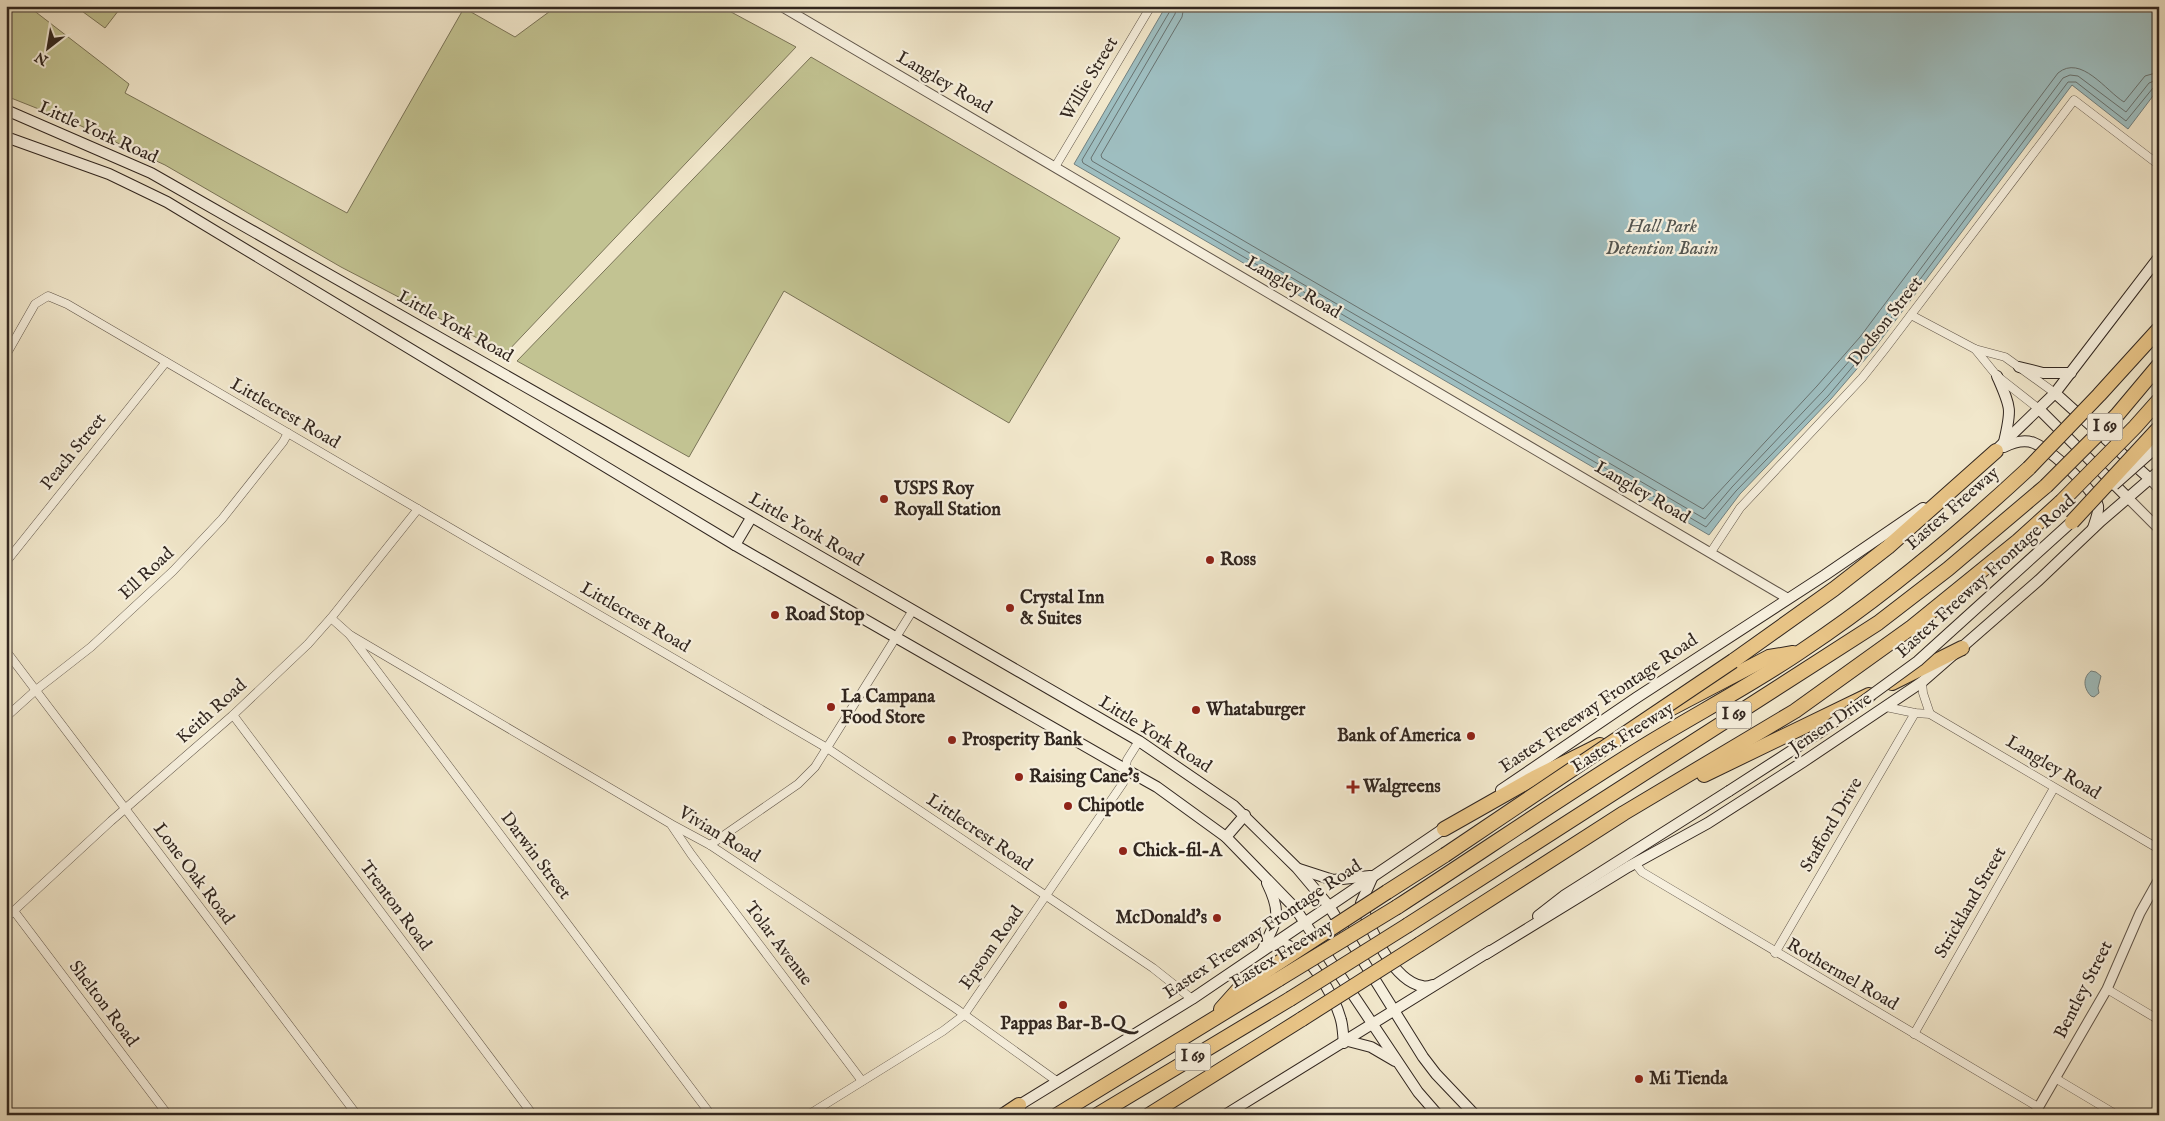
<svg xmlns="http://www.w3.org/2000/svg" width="2165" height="1121" viewBox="0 0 2165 1121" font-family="'IM FELL English',serif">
	<rect width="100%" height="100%" fill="#f1e7cb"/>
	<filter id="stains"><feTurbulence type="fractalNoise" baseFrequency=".004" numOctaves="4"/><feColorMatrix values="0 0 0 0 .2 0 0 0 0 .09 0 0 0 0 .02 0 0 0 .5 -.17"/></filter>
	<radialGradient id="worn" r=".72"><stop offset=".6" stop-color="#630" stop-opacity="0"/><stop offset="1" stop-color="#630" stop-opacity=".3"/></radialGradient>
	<g fill="#c2c392" stroke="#7a7458">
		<polygon points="6,6 28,6 129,84 125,93 347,213 464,8 515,37 557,6 720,6 796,47 506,353 341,267 165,165 79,125 6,96"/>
		<polygon points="75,6 122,6 105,28"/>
		<polygon points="811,57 1120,238 1009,423 784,291 689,457 517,361"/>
	</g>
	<g fill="#9ebec0" stroke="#728180">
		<polygon points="1166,6 2159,6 2159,88 2128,129 2072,85 1874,349 1831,399 1740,494 1709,535 1074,164"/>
		<path d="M2091,671L2096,672L2101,676L2098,688L2099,693L2094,697L2091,696C2084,689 2082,678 2091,671Z"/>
	</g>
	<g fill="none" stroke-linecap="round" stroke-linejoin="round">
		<g stroke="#687270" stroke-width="1">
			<polyline points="1170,6 1170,11 1082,160 1083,163 1706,527 1736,491 1828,396 1870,346 2068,82 2076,82 2126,121 2153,88 2159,86"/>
			<polyline points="1177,6 1175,14 1091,158 1092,161 1705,519 1732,487 1823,391 1866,342 2063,78 2070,75 2078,76 2126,112 2149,83 2159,79"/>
			<path d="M1184,6L1182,17L1101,155L1102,158L1703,509L1817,386L1860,337L2058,73C2081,54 2106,91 2124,102L2145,76L2159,72"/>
		</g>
		<g stroke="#61564a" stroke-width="9">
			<g id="minor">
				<polyline points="1055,167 1151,6"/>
				<polyline points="1911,315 1975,349 2005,357 2055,393"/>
				<polyline points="1975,349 1997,376 2039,409"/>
				<polyline points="6,355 35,304 48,296 67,304 827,748 1153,968 1192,999"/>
				<polyline points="1711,552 1740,508 1862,378 1885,349 2074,100 2159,165"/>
				<polyline points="6,562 166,362"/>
				<polyline points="331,618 350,635 711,1115"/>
				<polyline points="350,635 671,824 710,845 955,1008 1058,1082"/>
				<polyline points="6,651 357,1115"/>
				<polyline points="1922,682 1923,693 1930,714"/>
				<polyline points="1886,707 1915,713 1930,714 2159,849"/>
				<polyline points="233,715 533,1115"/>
				<polyline points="6,717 36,690 91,647 173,571 222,519 283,442 288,433"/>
				<polyline points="672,826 691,854 862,1081"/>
				<polyline points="710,845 798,784 815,767 913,610"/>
				<polyline points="1635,863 1642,872 2038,1107"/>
				<polyline points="14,911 168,1115"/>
				<polyline points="6,918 111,821 233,715 308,644 331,618 418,509"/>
				<polyline points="1775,953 1915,713"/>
				<polyline points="2107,989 2159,1020"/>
				<polyline points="1914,1034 2054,788"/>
				<polyline points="2055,1078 2117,1115"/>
				<polyline points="808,1115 943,1031 964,1015 1123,783 1127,760 1139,741"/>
			</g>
		</g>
		<g stroke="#61564a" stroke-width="11">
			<g id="tertiary">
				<polyline points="781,6 1787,598"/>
				<polyline points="2150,479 2159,489"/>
				<polyline points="2128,498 2159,529"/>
				<polyline points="2034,1115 2107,989 2140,913 2159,879"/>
			</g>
		</g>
		<g stroke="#31261f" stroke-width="12">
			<g id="secondary">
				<polyline points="6,110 151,173 605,432 1139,741 1234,806 1297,868 1329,906 1423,1057 1436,1074 1475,1115"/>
				<polyline points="6,137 109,174 167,202 735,545 1125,769 1157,787 1226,837 1295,908 1418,1092 1438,1115"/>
				<polyline points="2019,367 2043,373 2071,373"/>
				<path d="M1997,376C2011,408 2012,408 2004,442"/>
				<polyline points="2055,393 2150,479"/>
				<polyline points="2039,409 2128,498"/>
				<path d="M2004,447C2014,442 2024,439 2034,443C2051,450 2094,489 2098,506C2099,512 2095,522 2093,528"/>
				<polyline points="1992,454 2055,393 2159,257"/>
				<polyline points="735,545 751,518"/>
				<polyline points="1501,790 1636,698 1825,575 1923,508"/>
				<polyline points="1226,837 1245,815"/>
				<polyline points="1299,869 1333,880 1370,876"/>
				<path d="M1373,876L1361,903C1370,929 1393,981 1422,986C1425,987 1430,986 1433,985"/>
				<polyline points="1538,916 1565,895 1729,791"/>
				<path d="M1272,944C1276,944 1280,943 1284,944C1308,950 1335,997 1341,1020C1343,1027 1343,1036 1344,1043"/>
				<path d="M1262,951C1276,920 1283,916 1267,883"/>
				<polyline points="1486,954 1628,867 1708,823 1803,762 1922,682 2039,580 2101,521 2159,471"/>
				<polyline points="1348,1041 1371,1047 1395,1061"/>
				<polyline points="1013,1109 1192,999 1449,825"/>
				<polyline points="1225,1115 1490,951"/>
			</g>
		</g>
		<g stroke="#31261f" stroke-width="16">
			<g id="motorway">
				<polyline points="1733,661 1834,589 1888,547 1996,451"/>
				<polyline points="1892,683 1962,648"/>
				<polyline points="1670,709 1769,657 1793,653"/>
				<polyline points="1704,775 1869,695"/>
				<polyline points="1444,829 1534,778 1600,745"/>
				<polyline points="1387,892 1445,855"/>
				<path d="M1397,907C1479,854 1560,798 1644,746C1696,714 1752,685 1803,650C1884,596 1958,534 2029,468"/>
				<polyline points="1408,925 1878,623 1948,569 2046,486"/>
				<polyline points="1420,944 1624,813 1795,711 1912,627 2018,541 2061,502"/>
				<polyline points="1221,1009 1238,990 1272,967"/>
				<polyline points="1004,1115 1019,1105"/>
				<polyline points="1057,1115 1279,979"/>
				<polyline points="1097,1115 1290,999"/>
				<polyline points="1149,1115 1302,1019"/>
			</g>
		</g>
		<use href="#minor" stroke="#f6efdd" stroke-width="8"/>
		<use href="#tertiary" stroke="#f6efdd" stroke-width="9"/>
		<use href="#secondary" stroke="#f6efdd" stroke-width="10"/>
		<use href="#motorway" stroke="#e8c486" stroke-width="14"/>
		<g stroke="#31261f" stroke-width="12" stroke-linecap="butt">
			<g id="secondary-bridge">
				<polyline points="2114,485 2159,445"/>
				<polyline points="1729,791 1822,731 1918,661 2077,517"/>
			</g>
		</g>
		<g stroke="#31261f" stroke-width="16" stroke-linecap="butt">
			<g id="motorway-bridge">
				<polyline points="2029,468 2099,395 2159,329"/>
				<polyline points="2046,486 2117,415 2159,365"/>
				<polyline points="2061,502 2135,427 2159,400"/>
				<polyline points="2072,522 2159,428"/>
				<polyline points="1445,855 1733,661"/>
				<polyline points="1272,967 1387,892"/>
				<polyline points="1279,979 1397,907"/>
				<polyline points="1290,999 1408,925"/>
				<polyline points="1302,1019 1420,944"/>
			</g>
		</g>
		<use href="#secondary-bridge" stroke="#f6efdd" stroke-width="10"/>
		<use href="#motorway-bridge" stroke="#e8c486" stroke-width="14"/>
	</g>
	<g fill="#8f2418" stroke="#f6efdd" stroke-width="2">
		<circle cx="884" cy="499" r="5"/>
		<circle cx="1210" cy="560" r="5"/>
		<circle cx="1010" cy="608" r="5"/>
		<circle cx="775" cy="615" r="5"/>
		<circle cx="831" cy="707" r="5"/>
		<circle cx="1196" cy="710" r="5"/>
		<circle cx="1471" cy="736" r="5"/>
		<circle cx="952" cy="740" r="5"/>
		<circle cx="1019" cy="777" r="5"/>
		<path d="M1350.5 779.5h5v5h5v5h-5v5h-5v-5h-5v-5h5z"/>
		<circle cx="1068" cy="806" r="5"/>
		<circle cx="1123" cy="851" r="5"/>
		<circle cx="1217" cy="918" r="5"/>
		<circle cx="1063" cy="1005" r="5"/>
		<circle cx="1639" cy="1079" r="5"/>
	</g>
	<g text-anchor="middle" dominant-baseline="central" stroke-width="4.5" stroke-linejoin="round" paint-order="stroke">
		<g fill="#f6efdd" stroke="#6c6258" stroke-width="1">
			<rect x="2087.5" y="413.5" width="35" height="27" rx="4"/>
			<rect x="1716.5" y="701.5" width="35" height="27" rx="4"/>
			<rect x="1175.5" y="1043.5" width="35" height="27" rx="4"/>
		</g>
		<g font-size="16" font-weight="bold" fill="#31261f">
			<text x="2105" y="427">I 69</text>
			<text x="1734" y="715">I 69</text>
			<text x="1193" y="1057">I 69</text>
		</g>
		<g font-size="18" fill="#31261f" stroke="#f6efdd">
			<text transform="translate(1090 79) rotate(-59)">Willie Street</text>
			<text transform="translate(944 83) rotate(30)">Langley Road</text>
			<text transform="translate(98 133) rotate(24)">Little York Road</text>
			<text transform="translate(1293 288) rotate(30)">Langley Road</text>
			<text transform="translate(1886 322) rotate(-52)">Dodson Street</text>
			<text transform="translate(455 327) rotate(29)">Little York Road</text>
			<text transform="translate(285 414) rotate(30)">Littlecrest Road</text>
			<text transform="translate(74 452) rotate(-51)">Peach Street</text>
			<text transform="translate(1642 493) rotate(30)">Langley Road</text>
			<text transform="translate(1953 509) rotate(-41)">Eastex Freeway</text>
			<text transform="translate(806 530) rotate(30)">Little York Road</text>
			<text transform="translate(147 574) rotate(-43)">Ell Road</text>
			<text transform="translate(1986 577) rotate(-42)">Eastex Freeway Frontage Road</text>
			<text transform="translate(635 618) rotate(30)">Littlecrest Road</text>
			<text transform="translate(1599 704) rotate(-34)">Eastex Freeway Frontage Road</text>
			<text transform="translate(212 712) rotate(-42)">Keith Road</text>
			<text transform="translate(1831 724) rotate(-34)">Jensen Drive</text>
			<text transform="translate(1155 735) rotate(32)">Little York Road</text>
			<text transform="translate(1623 738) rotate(-32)">Eastex Freeway</text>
			<text transform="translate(2053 768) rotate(31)">Langley Road</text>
			<text transform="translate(1832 825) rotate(-60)">Stafford Drive</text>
			<text transform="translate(979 833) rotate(34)">Littlecrest Road</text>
			<text transform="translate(719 835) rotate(31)">Vivian Road</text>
			<text transform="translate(535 856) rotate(53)">Darwin Street</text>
			<text transform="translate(193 874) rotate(53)">Lone Oak Road</text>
			<text transform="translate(1971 903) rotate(-60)">Strickland Street</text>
			<text transform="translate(395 906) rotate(53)">Trenton Road</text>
			<text transform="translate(1263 930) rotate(-34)">Eastex Freeway Frontage Road</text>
			<text transform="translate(778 944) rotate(53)">Tolar Avenue</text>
			<text transform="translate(992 948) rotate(-55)">Epsom Road</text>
			<text transform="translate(1282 955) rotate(-31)">Eastex Freeway</text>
			<text transform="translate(1842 975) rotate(30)">Rothermel Road</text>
			<text transform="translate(2084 990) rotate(-63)">Bentley Street</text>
			<text transform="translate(103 1004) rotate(53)">Shelton Road</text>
		</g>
		<g font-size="18" font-weight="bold" fill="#31261f" stroke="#f6efdd" text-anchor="start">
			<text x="894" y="489">USPS Roy<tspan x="894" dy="21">Royall Station</tspan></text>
			<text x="1220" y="560">Ross</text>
			<text x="1020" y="598">Crystal Inn<tspan x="1020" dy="21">&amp; Suites</tspan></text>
			<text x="785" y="615">Road Stop</text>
			<text x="841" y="697">La Campana<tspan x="841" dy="21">Food Store</tspan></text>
			<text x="1206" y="710">Whataburger</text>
			<text x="1461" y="736" text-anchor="end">Bank of America</text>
			<text x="962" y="740">Prosperity Bank</text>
			<text x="1029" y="777">Raising Cane's</text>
			<text x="1363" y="787">Walgreens</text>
			<text x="1078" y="806">Chipotle</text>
			<text x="1133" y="851">Chick-fil-A</text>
			<text x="1207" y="918" text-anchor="end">McDonald's</text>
			<text x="1063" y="1024" text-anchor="middle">Pappas Bar-B-Q</text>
			<text x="1649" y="1079">Mi Tienda</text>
		</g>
		<g font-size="19" font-style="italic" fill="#52544f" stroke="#f6efdd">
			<text x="1662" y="227">Hall Park<tspan x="1662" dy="22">Detention Basin</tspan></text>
		</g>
	</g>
	<rect width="2165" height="1121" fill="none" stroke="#f1e7cb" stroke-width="25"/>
	<rect x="8" y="8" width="2150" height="1106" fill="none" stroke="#31261f" stroke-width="2.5"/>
	<rect x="12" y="12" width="2140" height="1096" fill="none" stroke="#31261f"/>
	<g transform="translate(48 48) rotate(211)" stroke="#f6efdd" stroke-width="4" paint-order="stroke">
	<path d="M0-4L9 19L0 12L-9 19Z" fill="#31261f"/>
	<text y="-8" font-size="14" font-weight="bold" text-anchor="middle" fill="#31261f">N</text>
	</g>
	<rect width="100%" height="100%" filter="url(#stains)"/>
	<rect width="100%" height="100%" fill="url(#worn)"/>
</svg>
